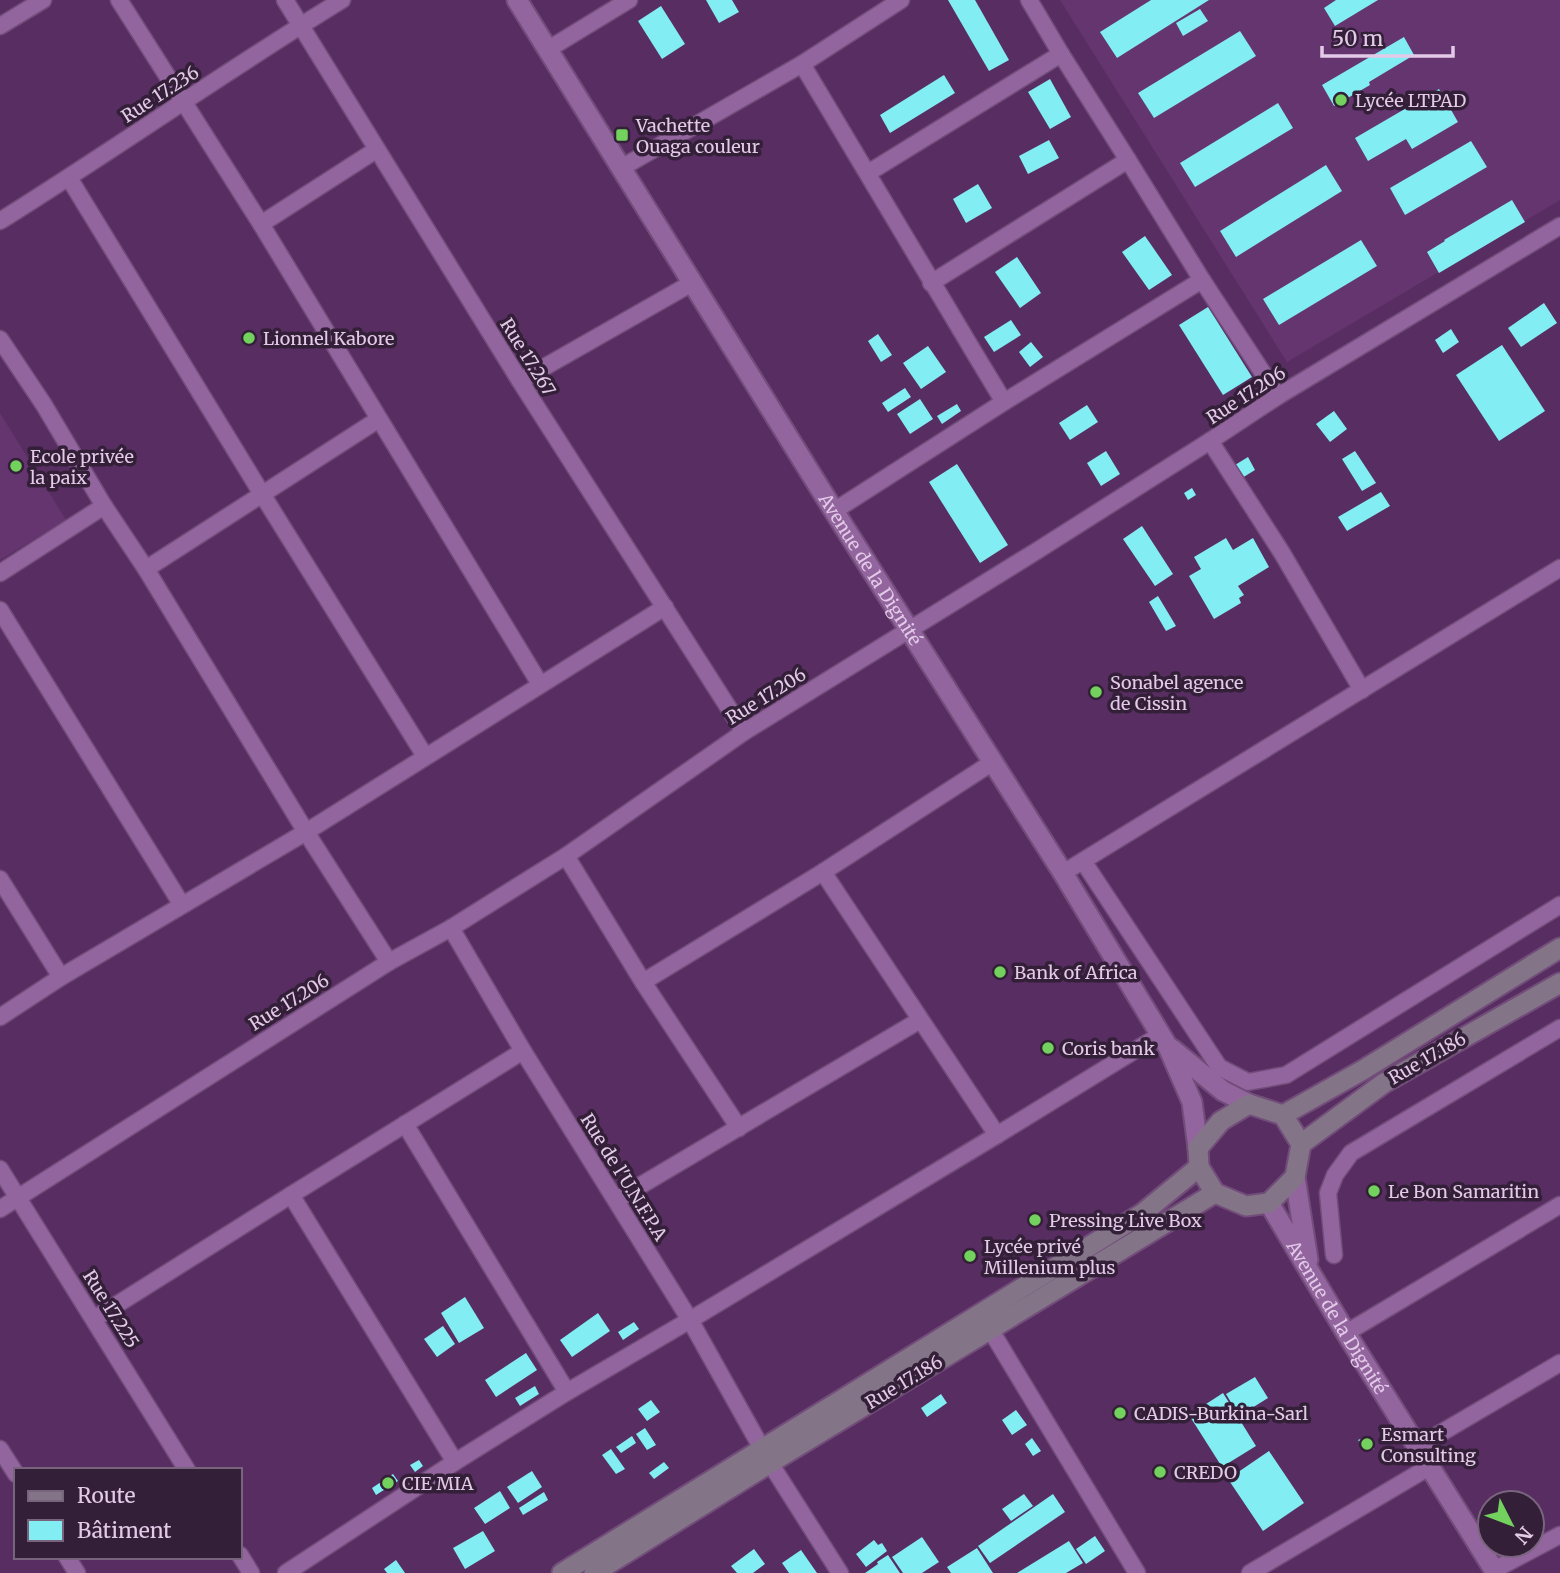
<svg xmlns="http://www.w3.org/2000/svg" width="1560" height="1573" viewBox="0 0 1560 1573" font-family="Merriweather,serif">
	<rect width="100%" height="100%" fill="#582e62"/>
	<g fill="#653570">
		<polygon points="1060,0 1560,0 1560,200 1287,362"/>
		<polygon points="0,413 66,520 0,560"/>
	</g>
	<g fill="#82edf3">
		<polygon points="706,0 732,0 739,12 719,23"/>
		<polygon points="948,0 975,0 1009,60 989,71"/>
		<polygon points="1151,0 1209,0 1117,58 1100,32"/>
		<polygon points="1336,0 1378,0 1335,26 1324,8"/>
		<polygon points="661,6 685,44 662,59 638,21"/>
		<polygon points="1200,9 1208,21 1183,36 1176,23"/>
		<polygon points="1240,31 1256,56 1154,118 1138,93"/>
		<polygon points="1404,37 1414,55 1369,82 1370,85 1334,106 1322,85"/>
		<polygon points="944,75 955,93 890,133 880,115"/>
		<polygon points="1050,79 1071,117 1050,129 1028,92"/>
		<polygon points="1439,89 1458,122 1412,149 1406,139 1368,161 1355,138"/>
		<polygon points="1278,103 1293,128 1195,187 1180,163"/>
		<polygon points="1049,140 1059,158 1028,174 1019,156"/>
		<polygon points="1471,141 1487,167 1405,215 1390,188"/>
		<polygon points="1326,165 1342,191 1236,257 1220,231"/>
		<polygon points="978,184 992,208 966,223 953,199"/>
		<polygon points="1512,200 1525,222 1439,273 1427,252 1445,241 1444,240"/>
		<polygon points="1145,236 1172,275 1149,290 1122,252"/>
		<polygon points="1361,240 1377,266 1279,325 1263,299"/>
		<polygon points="1017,257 1041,293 1020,308 995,272"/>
		<polygon points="1544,303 1557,323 1521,347 1508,328"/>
		<polygon points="1208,307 1252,377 1223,395 1179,325"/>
		<polygon points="1011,320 1021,335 994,352 984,337"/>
		<polygon points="1451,329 1459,342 1443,353 1435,340"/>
		<polygon points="878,334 892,355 881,362 868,341"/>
		<polygon points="1031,342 1043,357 1030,367 1019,352"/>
		<polygon points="1502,345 1545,411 1499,441 1456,375"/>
		<polygon points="928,346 946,372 921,389 903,363"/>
		<polygon points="905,388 911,397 888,412 882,403"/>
		<polygon points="920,399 933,419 910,434 897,414"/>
		<polygon points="957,404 961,411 942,424 937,416"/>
		<polygon points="1087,405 1098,422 1070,440 1059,423"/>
		<polygon points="1334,411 1347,429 1330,442 1316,424"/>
		<polygon points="1106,451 1120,474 1101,486 1087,463"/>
		<polygon points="1355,451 1376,483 1362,491 1342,459"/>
		<polygon points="1248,457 1255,470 1242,478 1235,465"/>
		<polygon points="957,464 1008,545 980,563 929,482"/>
		<polygon points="1192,488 1196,495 1188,500 1184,493"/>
		<polygon points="1381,492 1390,506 1347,531 1338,517"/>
		<polygon points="1142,526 1173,574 1155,586 1123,539"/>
		<polygon points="1226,538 1233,550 1253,538 1269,567 1238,586 1244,595 1239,598 1241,603 1214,619 1189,576 1201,569 1194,557"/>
		<polygon points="1158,596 1176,626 1166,631 1149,602"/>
		<polygon points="465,1297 484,1328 459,1343 441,1313"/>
		<polygon points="598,1313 610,1331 572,1357 560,1340"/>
		<polygon points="634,1322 639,1329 623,1340 618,1332"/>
		<polygon points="443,1326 455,1344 437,1357 424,1339"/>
		<polygon points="526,1353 537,1370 496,1397 485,1380"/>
		<polygon points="1255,1377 1268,1398 1239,1416 1226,1394"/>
		<polygon points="535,1386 539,1394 520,1406 515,1398"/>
		<polygon points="1223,1393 1256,1446 1222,1467 1189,1415"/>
		<polygon points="941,1394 947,1403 927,1417 921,1408"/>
		<polygon points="651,1400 660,1412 647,1421 638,1409"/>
		<polygon points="1016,1410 1027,1425 1012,1435 1002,1420"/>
		<polygon points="645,1428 656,1445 647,1450 636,1434"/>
		<polygon points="632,1436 636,1443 621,1453 616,1447"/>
		<polygon points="1368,1436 1374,1449 1367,1452 1358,1440"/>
		<polygon points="1032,1438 1041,1451 1033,1456 1025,1444"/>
		<polygon points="611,1449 625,1469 616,1474 602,1455"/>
		<polygon points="1269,1451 1304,1503 1263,1531 1228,1479"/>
		<polygon points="419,1460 423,1466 415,1472 410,1465"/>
		<polygon points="664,1462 669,1468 654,1479 649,1473"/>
		<polygon points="532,1471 542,1487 518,1503 507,1487"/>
		<polygon points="393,1474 398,1481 376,1495 372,1488"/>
		<polygon points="500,1491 510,1508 485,1524 474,1508"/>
		<polygon points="544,1492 548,1500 523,1515 519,1508"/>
		<polygon points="1024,1494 1033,1506 1011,1521 1002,1509"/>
		<polygon points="1053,1494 1065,1512 990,1563 978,1546"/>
		<polygon points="483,1531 495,1551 465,1569 453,1548"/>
		<polygon points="1095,1536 1105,1551 1086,1564 1076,1549"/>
		<polygon points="922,1537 939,1562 922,1573 903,1573 892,1557"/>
		<polygon points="874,1540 878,1545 882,1543 887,1551 866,1567 856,1554"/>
		<polygon points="1069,1541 1083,1563 1066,1573 1017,1573"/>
		<polygon points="977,1548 993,1573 951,1573 947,1567"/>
		<polygon points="754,1549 765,1564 753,1573 737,1573 731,1566"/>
		<polygon points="801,1550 817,1573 789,1573 782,1563"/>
		<polygon points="888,1555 900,1573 865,1573 878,1564 877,1562"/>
		<polygon points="396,1560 405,1573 387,1573 384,1569"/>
	</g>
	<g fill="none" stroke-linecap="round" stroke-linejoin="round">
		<g stroke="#724d7a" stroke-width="19">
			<g id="minor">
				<polyline points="119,0 261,224 540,684"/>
				<polyline points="285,0 520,381 744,732"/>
				<polyline points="1029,0 1061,54 1128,160 1202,280 1278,396"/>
				<polyline points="0,26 43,0"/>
				<polyline points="547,50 629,0"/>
				<path d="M802,64C870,177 936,290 1004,402"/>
				<polyline points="621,168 802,64 901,0"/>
				<polyline points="868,173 1061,54"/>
				<polyline points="69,178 262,494 425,756"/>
				<path d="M0,221C115,149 226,71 342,0"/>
				<polyline points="261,224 376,150"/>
				<polyline points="931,283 1128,160"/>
				<polyline points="0,339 44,405 104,506 146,569 306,832 389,962"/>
				<polyline points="520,381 692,283"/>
				<polyline points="1210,441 1282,553 1362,690"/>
				<polyline points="834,511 1004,402 1202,280"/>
				<polyline points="146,569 379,419"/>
				<polyline points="0,573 104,506"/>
				<polyline points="0,610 182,905"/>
				<polyline points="566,856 643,982 739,1128"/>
				<polyline points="1083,861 1219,1067 1248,1082 1286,1075 1560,905"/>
				<polyline points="823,872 997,1135"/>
				<polyline points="1063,873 1560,568"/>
				<polyline points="0,879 61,977"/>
				<polyline points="451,928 523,1051 690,1320 770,1463 840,1573"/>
				<polyline points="643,982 823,872 993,762"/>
				<polyline points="0,1017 61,977 306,832 665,607"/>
				<polyline points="405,1124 567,1392"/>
				<polyline points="0,1169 187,1470"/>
				<polyline points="291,1195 455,1462"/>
				<polyline points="616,1200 920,1020"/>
				<polyline points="0,1209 389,962 451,928 566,856 744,732 1035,552 1210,441 1278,396 1560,226"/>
				<polyline points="1334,1255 1328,1193 1335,1175 1351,1153 1560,1028"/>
				<polyline points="94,1319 291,1195 523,1051"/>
				<polyline points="990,1329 1137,1573"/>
				<polyline points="1346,1333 1560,1205"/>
				<polyline points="1417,1447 1560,1363"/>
				<polyline points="0,1449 16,1474"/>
				<polyline points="240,1555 251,1573"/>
				<polyline points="67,1557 77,1573"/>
				<polyline points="1494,1570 1560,1535"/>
				<polyline points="286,1573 455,1462 567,1392 690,1320 997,1135 1160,1035"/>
				<polyline points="1250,1573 1429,1467"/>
			</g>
		</g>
		<g stroke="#724d7a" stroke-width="23">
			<g id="tertiary">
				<path id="s1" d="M517,0L834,511L1063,873L1168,1047L1192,1102L1198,1148"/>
				<polyline points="1172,1049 1223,1091 1249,1104"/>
				<polyline points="1295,1177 1308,1260"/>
				<path id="s2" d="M1269,1203L1346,1333L1496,1573"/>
			</g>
		</g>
		<g stroke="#724d7a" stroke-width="23">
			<g id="secondary">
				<polygon points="1249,1104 1283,1115 1301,1144 1295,1177 1269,1203 1246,1206 1215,1193 1199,1167 1198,1148 1221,1121"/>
				<polyline points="1283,1115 1363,1070 1560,948"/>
				<polyline points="1301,1144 1384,1083 1560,983"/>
				<polyline points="562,1573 1143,1213 1199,1167"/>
				<polyline points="594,1573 770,1463 1215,1193"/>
			</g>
		</g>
		<use href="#minor" stroke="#93659e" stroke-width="16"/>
		<use href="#tertiary" stroke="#93659e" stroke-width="19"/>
		<use href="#secondary" stroke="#847488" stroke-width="19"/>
	</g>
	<g fill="#73d25d" stroke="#332038" stroke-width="2.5">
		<circle cx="1341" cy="100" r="7"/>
		<rect x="615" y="128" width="14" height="14" rx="3.5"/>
		<circle cx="249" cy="338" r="7"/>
		<circle cx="16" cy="466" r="7"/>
		<circle cx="1096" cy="692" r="7"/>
		<circle cx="1000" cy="972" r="7"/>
		<circle cx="1048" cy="1048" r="7"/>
		<circle cx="1374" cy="1191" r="7"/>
		<circle cx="1035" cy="1220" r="7"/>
		<circle cx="970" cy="1256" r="7"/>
		<circle cx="1120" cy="1413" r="7"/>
		<circle cx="1367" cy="1444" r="7"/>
		<circle cx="1160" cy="1472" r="7"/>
		<circle cx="388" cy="1483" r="7"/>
	</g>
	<g text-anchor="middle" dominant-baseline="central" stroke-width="7" stroke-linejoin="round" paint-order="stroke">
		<g font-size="18" fill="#e3cae8" stroke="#332038">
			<text transform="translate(160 94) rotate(-33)">Rue 17.236</text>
			<text transform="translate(528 357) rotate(58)">Rue 17.267</text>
			<text transform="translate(1246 395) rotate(-33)">Rue 17.206</text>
			<text stroke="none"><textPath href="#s1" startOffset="670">Avenue de la Dignité</textPath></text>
			<text transform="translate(766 696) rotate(-32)">Rue 17.206</text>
			<text transform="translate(289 1002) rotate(-32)">Rue 17.206</text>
			<text transform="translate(1427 1058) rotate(-30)">Rue 17.186</text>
			<text transform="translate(624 1177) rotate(58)">Rue de l'U.N.F.P.A</text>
			<text transform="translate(111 1309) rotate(58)">Rue 17.225</text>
			<text stroke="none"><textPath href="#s2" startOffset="133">Avenue de la Dignité</textPath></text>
			<text transform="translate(904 1382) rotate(-31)">Rue 17.186</text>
		</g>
		<g font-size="18" fill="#e3cae8" stroke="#332038" text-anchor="start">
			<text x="1355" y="100">Lycée LTPAD</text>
			<text x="636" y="125">Vachette<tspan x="636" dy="21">Ouaga couleur</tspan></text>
			<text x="263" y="338">Lionnel Kabore</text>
			<text x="30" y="456">Ecole privée<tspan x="30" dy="21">la paix</tspan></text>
			<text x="1110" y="682">Sonabel agence<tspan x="1110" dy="21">de Cissin</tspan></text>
			<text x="1014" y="972">Bank of Africa</text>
			<text x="1062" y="1048">Coris bank</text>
			<text x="1388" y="1191">Le Bon Samaritin</text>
			<text x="1049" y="1220">Pressing Live Box</text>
			<text x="984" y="1246">Lycée privé<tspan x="984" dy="21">Millenium plus</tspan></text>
			<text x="1134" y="1413">CADIS-Burkina-Sarl</text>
			<text x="1381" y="1434">Esmart<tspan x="1381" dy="21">Consulting</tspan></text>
			<text x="1174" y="1472">CREDO</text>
			<text x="402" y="1483">CIE MIA</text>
		</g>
	</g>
	<rect x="14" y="1468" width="228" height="91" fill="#332038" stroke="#79647e" stroke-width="2"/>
	<rect x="28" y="1491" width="35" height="10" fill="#847488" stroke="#79647e" stroke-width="2"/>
	<text x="77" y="1503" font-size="21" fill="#e3cae8">Route</text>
	<rect x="28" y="1520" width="35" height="21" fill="#82edf3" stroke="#79647e" stroke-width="2"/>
	<text x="77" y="1538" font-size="21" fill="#e3cae8">Bâtiment</text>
	<g transform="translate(1511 1524) rotate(132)"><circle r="33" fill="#332038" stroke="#79647e" stroke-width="2"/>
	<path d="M0-5L12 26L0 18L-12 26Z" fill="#73d25d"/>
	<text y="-10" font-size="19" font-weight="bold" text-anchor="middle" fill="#e3cae8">N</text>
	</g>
	<path d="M1322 46v10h131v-10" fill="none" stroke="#e3cae8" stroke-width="3.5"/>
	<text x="1332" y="46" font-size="21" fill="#e3cae8" stroke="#332038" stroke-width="5" paint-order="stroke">50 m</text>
</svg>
